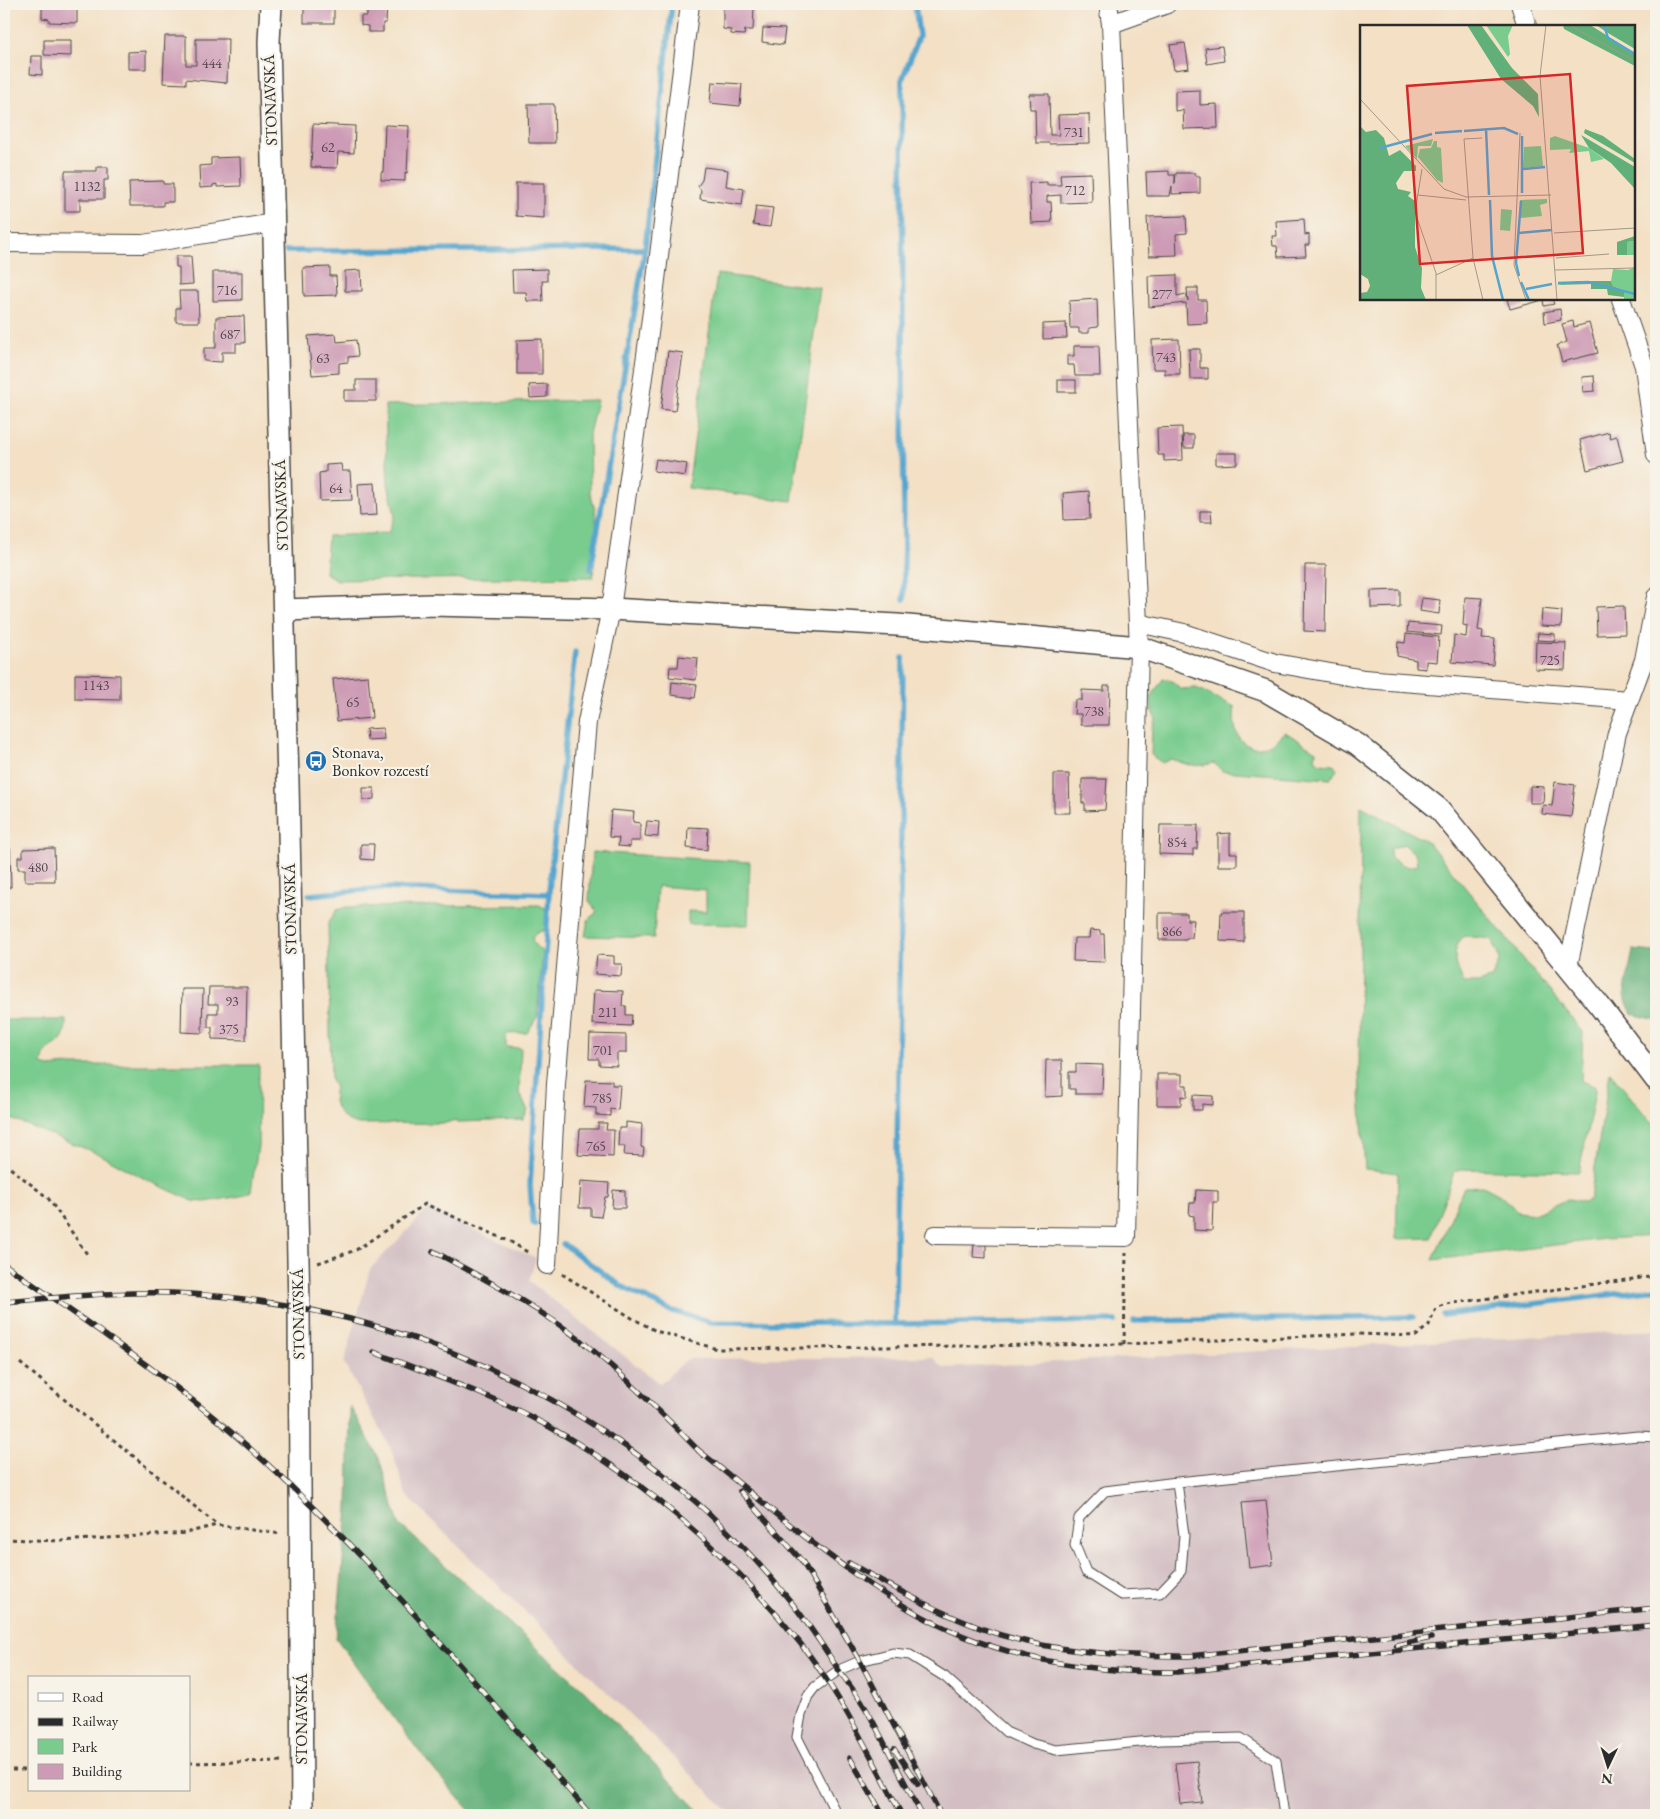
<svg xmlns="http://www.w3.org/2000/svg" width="1660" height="1819" viewBox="0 0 1660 1819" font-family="'EB Garamond',serif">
	<rect width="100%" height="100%" fill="#f7f3e8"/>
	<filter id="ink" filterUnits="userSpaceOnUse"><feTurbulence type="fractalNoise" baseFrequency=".02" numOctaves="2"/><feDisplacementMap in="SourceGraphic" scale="10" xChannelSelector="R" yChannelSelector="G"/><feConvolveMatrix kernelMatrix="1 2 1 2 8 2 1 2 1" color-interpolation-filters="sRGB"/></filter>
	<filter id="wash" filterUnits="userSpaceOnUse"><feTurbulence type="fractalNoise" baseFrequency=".0096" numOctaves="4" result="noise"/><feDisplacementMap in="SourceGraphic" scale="20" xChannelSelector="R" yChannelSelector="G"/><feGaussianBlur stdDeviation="1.12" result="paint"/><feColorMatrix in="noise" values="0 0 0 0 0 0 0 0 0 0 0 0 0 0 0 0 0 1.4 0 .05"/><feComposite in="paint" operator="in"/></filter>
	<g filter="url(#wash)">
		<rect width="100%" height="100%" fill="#f3e0c5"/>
		<polygon fill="#d2bec3" points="428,1209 536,1258 529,1281 660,1384 687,1359 932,1357 944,1368 1656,1330 1656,1815 730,1815 727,1810 406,1495 392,1451 344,1363 370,1269"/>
		<g fill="#79cc8e" stroke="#527c5c" fill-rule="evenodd">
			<polygon points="717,274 820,288 792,501 688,488"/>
			<polygon points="597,400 589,434 590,492 595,510 597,530 593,577 337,580 325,573 328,536 388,533 395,515 388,484 385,405"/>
			<path d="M1163,679L1172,681L1181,689L1196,688L1235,707C1231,732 1241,756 1271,744C1277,741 1279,735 1285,732L1316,751L1315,759L1320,763L1333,764L1337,770L1330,779L1222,771L1214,763C1194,768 1188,765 1171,759L1162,763L1151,755L1152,728L1156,718L1152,712L1151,697Z"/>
			<path d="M1361,806L1428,842L1583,1032L1581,1081L1596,1087L1579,1172L1460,1169L1454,1172L1431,1238L1396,1239L1398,1173L1365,1169L1359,1075ZM1404,844L1416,855L1417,865L1407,867L1391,858L1390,849ZM1464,936L1491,939L1500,960L1491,979L1478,983H1464C1456,966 1449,950 1464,936Z"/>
			<polygon points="592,852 750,862 748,925 688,924 688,911 706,912 706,890 657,886 654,938 585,936 588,920 597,912 589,901"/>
			<path d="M539,905L545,908L547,916L546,930C527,934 530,943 543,952L537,1017L527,1033L506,1034V1047L521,1048L519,1093L528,1111L523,1120L458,1122L455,1120L446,1123L354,1124C340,1118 330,1104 335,1088L331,1080L328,923L337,910L346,907Z"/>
			<path d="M4,1020H66C66,1054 44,1038 42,1065L49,1067L68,1065H259L258,1146L251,1191L241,1196L205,1202L193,1201L147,1180L101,1155L4,1116Z"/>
			<polygon points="1610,1072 1656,1128 1656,1236 1604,1239 1433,1260 1464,1187 1483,1186 1500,1195 1519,1212 1534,1214 1568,1199 1584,1202 1590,1199"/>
		</g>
		<g fill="#62b079" stroke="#466e52">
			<polygon points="1633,950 1656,952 1656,1020 1632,1014 1624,996"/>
			<path d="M350,1406L379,1458L399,1524L586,1692L702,1815H474C422,1761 380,1699 336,1638L348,1507Z"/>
		</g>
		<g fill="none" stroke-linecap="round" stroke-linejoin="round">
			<g stroke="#54a5ce" stroke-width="5.5">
				<polyline points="286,251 645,249"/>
				<polyline points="591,569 645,249 672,4"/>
				<polyline points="904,599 902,80 919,36 915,4"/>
				<polyline points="309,895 383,888 549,894"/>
				<polyline points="535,1224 533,1223 530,1185 550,878 575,652"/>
				<polyline points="563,1244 621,1286 669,1310 711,1322 895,1324 1115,1321"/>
				<polyline points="1443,1315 1656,1289"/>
				<polyline points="1134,1321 1413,1317"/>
				<polyline points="895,1324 903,658"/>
			</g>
		</g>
		<g id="blocks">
			<g fill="#cd9bb5">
				<polygon points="42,4 77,4 77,23 49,22 49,19 42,18"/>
				<rect x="304" y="4" width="30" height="19"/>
				<polygon points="367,4 387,4 386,23 383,23 383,32 368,32 368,26 361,25 361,16 367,16"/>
				<polygon points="723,6 754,7 753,30 745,30 744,35 731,34 731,30 723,29"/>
				<polygon points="763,28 785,29 783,45 762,42"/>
				<polygon points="165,36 186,36 186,65 196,65 196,39 228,39 227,83 186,79 186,84 163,83"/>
				<polygon points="44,40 71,40 71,56 44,55"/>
				<polygon points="1185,43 1189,68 1174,70 1170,45"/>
				<polygon points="1222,46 1224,61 1207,64 1205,48"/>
				<polygon points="146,51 146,69 128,69 128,52"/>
				<polygon points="31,56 42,56 42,75 30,74"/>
				<polygon points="712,82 742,84 740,106 710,103"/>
				<polygon points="1200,90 1200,105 1217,104 1218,128 1184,129 1183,110 1175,111 1175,91"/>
				<polygon points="1029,94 1049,94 1050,135 1059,135 1058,115 1089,114 1090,143 1049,144 1049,143 1036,143 1035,109 1030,109"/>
				<polygon points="528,104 554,104 555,143 529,143"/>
				<polygon points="313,124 355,126 354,153 338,152 337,168 311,167"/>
				<polygon points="385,125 409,126 407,173 405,172 405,181 381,180 381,172 383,172"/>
				<polygon points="240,157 241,186 217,187 217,184 213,185 213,187 200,188 199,166 211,165 211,158"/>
				<polygon points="97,167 108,167 108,180 104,180 104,199 80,199 80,211 65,211 65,171 97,171"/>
				<polygon points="704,167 728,170 726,186 744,189 742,205 700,199 701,190 698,186 702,180"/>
				<polygon points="1169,171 1169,175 1175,175 1175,184 1176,173 1195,173 1195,176 1200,176 1200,193 1172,194 1172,186 1170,196 1147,196 1146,172"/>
				<polygon points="1091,173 1092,202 1061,203 1061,195 1047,196 1047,202 1051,202 1052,222 1031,223 1029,183 1047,182 1047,185 1061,185 1060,174"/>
				<polygon points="163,181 163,184 173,184 173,202 163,202 163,206 130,206 129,182"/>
				<polygon points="516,183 544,183 544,218 516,216"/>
				<polygon points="756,206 773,208 770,227 753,225"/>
				<polygon points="1186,216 1187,233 1176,234 1177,255 1149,256 1147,217"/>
				<polygon points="1304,219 1305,235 1309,234 1309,245 1305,245 1306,256 1278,257 1277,246 1273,246 1272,236 1277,236 1276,221"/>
				<polygon points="176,256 191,256 193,284 179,285 179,267 176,267"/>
				<polygon points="330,267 330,276 336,276 337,295 304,296 303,268"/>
				<polygon points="547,269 547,281 542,281 543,301 527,301 526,292 513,292 512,270"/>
				<polygon points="361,270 362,291 345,291 345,271"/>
				<polygon points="213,272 242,272 242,300 213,301"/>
				<polygon points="1177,275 1177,296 1186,294 1188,301 1187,288 1198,288 1198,300 1206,300 1207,323 1187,324 1186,303 1149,307 1148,276"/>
				<polygon points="179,291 198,291 199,322 176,322 176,308 180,308"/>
				<polygon points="1097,299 1098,327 1089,328 1089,333 1079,333 1079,328 1070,328 1069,301"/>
				<polygon points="1507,299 1552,299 1554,304 1544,306 1543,300 1510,309"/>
				<polygon points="1560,309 1561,320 1545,323 1544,312"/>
				<polygon points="244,316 245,343 236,343 236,352 222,352 222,362 204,361 204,348 216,348 216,317"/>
				<polygon points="1573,321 1574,327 1589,323 1598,353 1562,362 1557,345 1567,342 1562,324"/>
				<polygon points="1066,323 1067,338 1043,339 1043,324"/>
				<polygon points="336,334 337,342 356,340 358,356 348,357 348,362 339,363 339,373 312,375 308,336"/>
				<polygon points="542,339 542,374 517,374 517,340"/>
				<polygon points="1179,339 1180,374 1165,374 1165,369 1153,369 1152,340"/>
				<polygon points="1074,346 1099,346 1100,376 1075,376 1074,365 1067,365 1067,356 1074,356"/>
				<polygon points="1189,349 1200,349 1200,368 1208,368 1208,379 1190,379"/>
				<polygon points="668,351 683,353 675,411 661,409"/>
				<polygon points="1594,376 1595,391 1583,392 1582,377"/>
				<polygon points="356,380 376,380 376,401 344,401 344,390 356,390"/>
				<rect x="1058" y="380" width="18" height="12"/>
				<polygon points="547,384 547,397 530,398 529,385"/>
				<polygon points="1182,427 1183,460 1164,461 1164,455 1158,455 1157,428"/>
				<polygon points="1609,432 1610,438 1617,436 1623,461 1587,470 1580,440"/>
				<polygon points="1183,435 1194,435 1194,448 1184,448"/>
				<polygon points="1216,453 1237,453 1237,464 1216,465"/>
				<polygon points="656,459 687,464 685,476 654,471"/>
				<polygon points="341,464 342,471 350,471 352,500 320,501 319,473 326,472 326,465"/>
				<polygon points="375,483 377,515 360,516 358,484"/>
				<polygon points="1089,491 1090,519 1064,520 1063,493"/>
				<polygon points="1200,511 1211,511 1212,522 1200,522"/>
				<polygon points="1305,565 1326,565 1325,632 1304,631"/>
				<polygon points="1400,590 1400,607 1371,608 1371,591"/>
				<polygon points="1465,597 1482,598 1478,630 1483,631 1482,638 1495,639 1493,665 1452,662 1454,635 1466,637 1467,626 1463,625"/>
				<polygon points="1422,598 1440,600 1439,614 1420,611"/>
				<polygon points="1624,606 1625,634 1597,635 1596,607"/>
				<polygon points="1542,609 1562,611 1561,627 1541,626"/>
				<polygon points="1408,623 1442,626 1441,635 1407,632"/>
				<polygon points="1538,633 1555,634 1555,641 1537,640"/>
				<polygon points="1406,634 1439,637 1437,662 1426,661 1426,669 1416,668 1416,660 1397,656 1398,642 1405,643"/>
				<polygon points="1536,642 1566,643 1565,670 1535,669"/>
				<polygon points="679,656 698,658 696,680 669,677 670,667 678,667"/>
				<polygon points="75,674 120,675 120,700 75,699"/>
				<polygon points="368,676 372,718 337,721 333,679"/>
				<polygon points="672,682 697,685 695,698 671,695"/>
				<polygon points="1104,686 1110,686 1109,725 1081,725 1081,714 1074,714 1075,700 1082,700 1082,690 1104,691"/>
				<polygon points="383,728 384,739 367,740 366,729"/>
				<polygon points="1054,774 1069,774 1070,813 1054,813"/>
				<polygon points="1082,779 1107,779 1105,810 1085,811 1085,803 1082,803"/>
				<polygon points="1555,782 1575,785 1571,817 1542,814 1543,805 1552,806"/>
				<polygon points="1530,786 1544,787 1543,803 1530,803"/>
				<polygon points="363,788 374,788 374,799 363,800"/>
				<polygon points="611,810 634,812 633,822 640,823 640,841 630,841 630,847 618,846 619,838 609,837"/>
				<polygon points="647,821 659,822 658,837 645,836"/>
				<polygon points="1160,825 1198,825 1197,849 1193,849 1193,855 1159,854"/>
				<polygon points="688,827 708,828 707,850 687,848"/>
				<polygon points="1230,833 1230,853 1237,853 1237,866 1218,866 1218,834"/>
				<polygon points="361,844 374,844 373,860 361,859"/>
				<polygon points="4,848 10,848 11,887 4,887"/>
				<polygon points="54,848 55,881 25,881 25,869 18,869 18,857 23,857 23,849"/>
				<polygon points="1221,912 1244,912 1244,942 1220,941"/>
				<polygon points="1159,913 1187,913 1187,920 1194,920 1192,938 1186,938 1186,940 1159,940"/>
				<polygon points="1090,930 1100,931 1100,934 1104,934 1105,962 1073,961 1074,938 1089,938"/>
				<polygon points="597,955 614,956 614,964 622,964 621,976 595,974"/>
				<polygon points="209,987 247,987 246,1040 212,1039 212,1027 208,1027 208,1013 218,1013 218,1004 208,1004"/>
				<polygon points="182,989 203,989 202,1033 181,1032"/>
				<polygon points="594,990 623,991 622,1006 626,1006 626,1015 632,1015 631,1026 592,1024"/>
				<polygon points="590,1034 626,1035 626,1053 617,1053 617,1066 599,1065 599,1059 589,1059"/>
				<polygon points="1046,1060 1062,1060 1062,1096 1045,1097"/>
				<polygon points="1076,1064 1103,1065 1102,1094 1075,1094 1075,1089 1069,1089 1069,1072 1076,1072"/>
				<polygon points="1157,1074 1182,1074 1182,1085 1187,1085 1187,1097 1181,1096 1181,1105 1157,1105"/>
				<polygon points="586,1080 612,1081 612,1085 620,1085 618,1110 610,1109 610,1116 596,1115 596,1108 584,1107"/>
				<polygon points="1193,1095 1213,1096 1213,1105 1202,1104 1202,1110 1193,1110"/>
				<polygon points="626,1122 642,1124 641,1147 644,1148 643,1156 624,1155 625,1146 618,1146 619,1128 626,1128"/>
				<polygon points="598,1123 607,1123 606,1130 614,1130 613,1157 578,1155 580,1129 598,1129"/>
				<polygon points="581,1181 609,1183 608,1197 605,1197 601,1217 591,1216 591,1208 579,1208"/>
				<polygon points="613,1190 625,1191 625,1208 612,1208"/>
				<polygon points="1196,1190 1218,1191 1218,1202 1213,1202 1212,1231 1194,1230 1194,1216 1189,1215 1190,1203 1195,1203"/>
				<polygon points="974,1244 986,1244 986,1258 973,1257"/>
				<polygon points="1266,1500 1273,1565 1249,1568 1242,1502"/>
				<polygon points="1197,1761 1202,1802 1180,1804 1175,1763"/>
			</g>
		</g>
	</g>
	<g filter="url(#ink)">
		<use href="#blocks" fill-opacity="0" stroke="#494642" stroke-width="1"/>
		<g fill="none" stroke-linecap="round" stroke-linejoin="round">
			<g stroke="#494642" stroke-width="11">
				<g id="service">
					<polyline points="1177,1482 1184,1535 1181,1571 1160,1593 1122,1595 1086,1572 1075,1545 1079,1518 1105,1491 1177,1482 1638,1436 1656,1437"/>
					<polyline points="837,1815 797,1737 801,1715 808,1696 815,1687 839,1670 860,1661 893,1653 910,1655 945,1677 1006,1732 1033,1744 1056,1750 1161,1740 1241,1738 1276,1761 1284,1815"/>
				</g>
			</g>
			<g stroke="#494642" stroke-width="20">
				<g id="minor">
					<polyline points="1520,4 1527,26"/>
					<polyline points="1111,24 1167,4"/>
					<polyline points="4,243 143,244 274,223"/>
					<polyline points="1621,299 1644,366 1656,455"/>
					<polyline points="1138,623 1184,633 1275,663 1364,679 1629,700"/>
					<polyline points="1568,967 1617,733 1644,660 1656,597"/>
					<polyline points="935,1235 1126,1237 1139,647 1111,24 1108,4"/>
					<polyline points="547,1265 556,1084 587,722 611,609 653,304 690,4"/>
				</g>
			</g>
			<g stroke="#494642" stroke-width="24">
				<g id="tertiary">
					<polyline points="271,4 269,42 288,783 299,1307 302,1815"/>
					<polyline points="284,610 431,605 611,609 897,625 1139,647 1266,691 1357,744 1439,809 1599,1005 1656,1080"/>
				</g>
			</g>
			<g stroke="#494642" stroke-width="3" stroke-dasharray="4 4" stroke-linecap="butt">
				<polyline points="4,1163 48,1198 87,1254"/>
				<polyline points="318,1263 356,1250 425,1204 511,1242 529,1253"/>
				<polyline points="562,1274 632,1318 656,1331 717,1349 1124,1344 1358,1334 1416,1336 1429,1325 1436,1308 1446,1304 1656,1276"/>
				<polyline points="1124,1344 1126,1253"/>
				<polyline points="20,1363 216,1524"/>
				<polyline points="4,1539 62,1541 186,1533 217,1525 281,1534"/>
				<polyline points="189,1763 283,1761"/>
				<polyline points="4,1770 29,1770"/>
			</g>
			<use href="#service" stroke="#fff" stroke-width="9"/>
			<use href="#minor" stroke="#fff" stroke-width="18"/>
			<use href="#tertiary" stroke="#fff" stroke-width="21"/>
			<g stroke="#2b2b2b" stroke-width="5.5">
				<g id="rail">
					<path d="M433,1251C477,1275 523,1299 564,1328C614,1364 659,1411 703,1455"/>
					<path d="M4,1264C86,1322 169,1377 245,1444C372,1556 479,1689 591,1815"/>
					<path d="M4,1302C66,1297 129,1290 191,1294C423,1308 646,1420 791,1602C809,1624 824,1648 840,1672C850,1686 861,1699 869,1714C887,1747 904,1782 922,1815"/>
					<path d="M374,1352C426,1373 481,1391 531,1417C635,1471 727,1551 800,1643C841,1694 871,1758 902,1815"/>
					<path d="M698,1450C766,1504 833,1565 909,1609C990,1657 1084,1673 1177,1672L1656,1625"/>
					<polyline points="740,1491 802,1561 860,1661 941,1815"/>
					<path d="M849,1563C903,1593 959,1625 1019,1640C1075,1654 1132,1656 1189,1656L1656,1608"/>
					<polyline points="1396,1645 1431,1638"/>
					<polyline points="894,1749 918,1784"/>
					<polyline points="850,1758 883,1815"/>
				</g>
			</g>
			<use href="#rail" stroke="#f7f3e8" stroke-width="4" stroke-dasharray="11" stroke-linecap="butt"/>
		</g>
	</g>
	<defs>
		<g id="bus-disc" transform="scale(1.125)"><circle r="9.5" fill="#1f6fb2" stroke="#f7f3e8"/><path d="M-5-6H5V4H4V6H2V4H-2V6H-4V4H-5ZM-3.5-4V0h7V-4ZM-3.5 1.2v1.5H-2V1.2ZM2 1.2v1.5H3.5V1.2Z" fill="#fff"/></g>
	</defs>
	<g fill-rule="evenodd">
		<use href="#bus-disc" x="316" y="761"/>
	</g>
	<g text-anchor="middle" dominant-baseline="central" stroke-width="4.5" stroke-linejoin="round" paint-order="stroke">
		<g font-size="14" fill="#54474e">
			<text x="212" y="63">444</text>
			<text x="1074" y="132">731</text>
			<text x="328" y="147">62</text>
			<text x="87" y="186">1132</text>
			<text x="1075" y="190">712</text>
			<text x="227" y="290">716</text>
			<text x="1162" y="294">277</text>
			<text x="230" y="334">687</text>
			<text x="1166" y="357">743</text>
			<text x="323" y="358">63</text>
			<text x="336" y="488">64</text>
			<text x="1550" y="660">725</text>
			<text x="96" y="685">1143</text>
			<text x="353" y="702">65</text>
			<text x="1094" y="711">738</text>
			<text x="1177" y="842">854</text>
			<text x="38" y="867">480</text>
			<text x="1172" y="931">866</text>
			<text x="232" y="1001">93</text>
			<text x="608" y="1012">211</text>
			<text x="229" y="1029">375</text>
			<text x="603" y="1050">701</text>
			<text x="602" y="1098">785</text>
			<text x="596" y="1146">765</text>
		</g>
		<g font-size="16" fill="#2b2b2b" stroke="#f7f3e8">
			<text transform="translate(270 100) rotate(-92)">STONAVSKÁ</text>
			<text transform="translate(281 505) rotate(-92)">STONAVSKÁ</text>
			<text transform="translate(290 909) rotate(-91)">STONAVSKÁ</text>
			<text transform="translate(298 1314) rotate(-91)">STONAVSKÁ</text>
			<text transform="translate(301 1719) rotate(-90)">STONAVSKÁ</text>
		</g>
		<g font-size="16" fill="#2b2b2b" stroke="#f7f3e8" text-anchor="start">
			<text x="332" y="752">Stonava,<tspan x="332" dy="18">Bonkov rozcestí</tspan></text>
		</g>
	</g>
	<g transform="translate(1360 25)">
		<rect width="275" height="275" fill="#f3e0c5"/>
		<path d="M126,0H153L148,11L150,29L148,32ZM195,111L229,123L244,134L231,137L229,126L209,128L211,124L190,125V113ZM73,114L71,121H58L57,134L45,121ZM74,116H77V122L81,123L83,158L77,155L58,132L60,124L71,123ZM181,121L183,141L163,143L164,122ZM187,174V178L180,180L182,191L161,193L160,175ZM141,184L152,185L150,206L140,205ZM275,216V275H264V265L253,261L251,256L253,244L268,245L275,242V230H267V217Z" fill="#79cc8e"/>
		<path d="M107,0H121L152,43L178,69L179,92L173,81L141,54ZM203,0H230L275,28V41L204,4ZM236,0H275V24L248,8ZM0,101L6,107L16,105L24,113L29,131L40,125L56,141V146H44L36,158L38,164L51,167L48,171L55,176V222L62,243L61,263L66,275H0V268L7,267L10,261L8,254L0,249ZM225,104L243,111L275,134V138L224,108ZM221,110L275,142V164L251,138L229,123ZM275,211V216L267,217V230H257V217ZM218,256H251L253,261L264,265V272L248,270L247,264H231V259L196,260Z" fill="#62b079"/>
		<path fill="none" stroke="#54a5ce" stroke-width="2.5" d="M244,0L248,13L275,29M126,104L129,170M104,106L144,103L158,109M75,108L102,106M20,123L72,109M163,144L185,142M162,168V111M130,175L132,231L143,275M159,208L192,205M159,251L156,238L161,176M161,257L169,275M198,258L228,257L275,269M166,264L192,259"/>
		<path fill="none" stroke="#a39887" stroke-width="1" d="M186,0L180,51L197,275M209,0L275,36M0,74L84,164L106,172L191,170M160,108L154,240L166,275M122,113L104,114L113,233L123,275M62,144L55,187L76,248V275M58,170L106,175M194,208L275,203M196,233L249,229M195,245L274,243M76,250L113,233"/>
		<path fill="#d62828" fill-opacity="0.15" stroke="#d62828" stroke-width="2.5" d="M210,49L223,228L60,239L47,61Z"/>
		<rect width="275" height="275" fill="none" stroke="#2b2b2b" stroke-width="2.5"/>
	</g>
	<rect width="1660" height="1819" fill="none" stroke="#f7f3e8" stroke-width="20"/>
	<rect x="28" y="1676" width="162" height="115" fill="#f7f3e8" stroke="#a5a39c"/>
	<rect x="38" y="1693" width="25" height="8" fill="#ffffff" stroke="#a5a39c"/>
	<text x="72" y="1702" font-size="15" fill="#2b2b2b">Road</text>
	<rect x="38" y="1718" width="25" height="8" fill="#2b2b2b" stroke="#a5a39c"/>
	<text x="72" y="1726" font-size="15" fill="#2b2b2b">Railway</text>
	<rect x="38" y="1739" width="25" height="15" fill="#79cc8e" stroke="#a5a39c"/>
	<text x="72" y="1752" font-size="15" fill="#2b2b2b">Park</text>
	<rect x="38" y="1764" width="25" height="15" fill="#cd9bb5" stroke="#a5a39c"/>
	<text x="72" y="1776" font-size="15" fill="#2b2b2b">Building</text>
	<g transform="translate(1608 1766) rotate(184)" stroke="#f7f3e8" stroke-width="4" paint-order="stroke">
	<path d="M0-4L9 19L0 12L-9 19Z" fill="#2b2b2b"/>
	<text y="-8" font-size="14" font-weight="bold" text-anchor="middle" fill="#2b2b2b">N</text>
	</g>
</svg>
